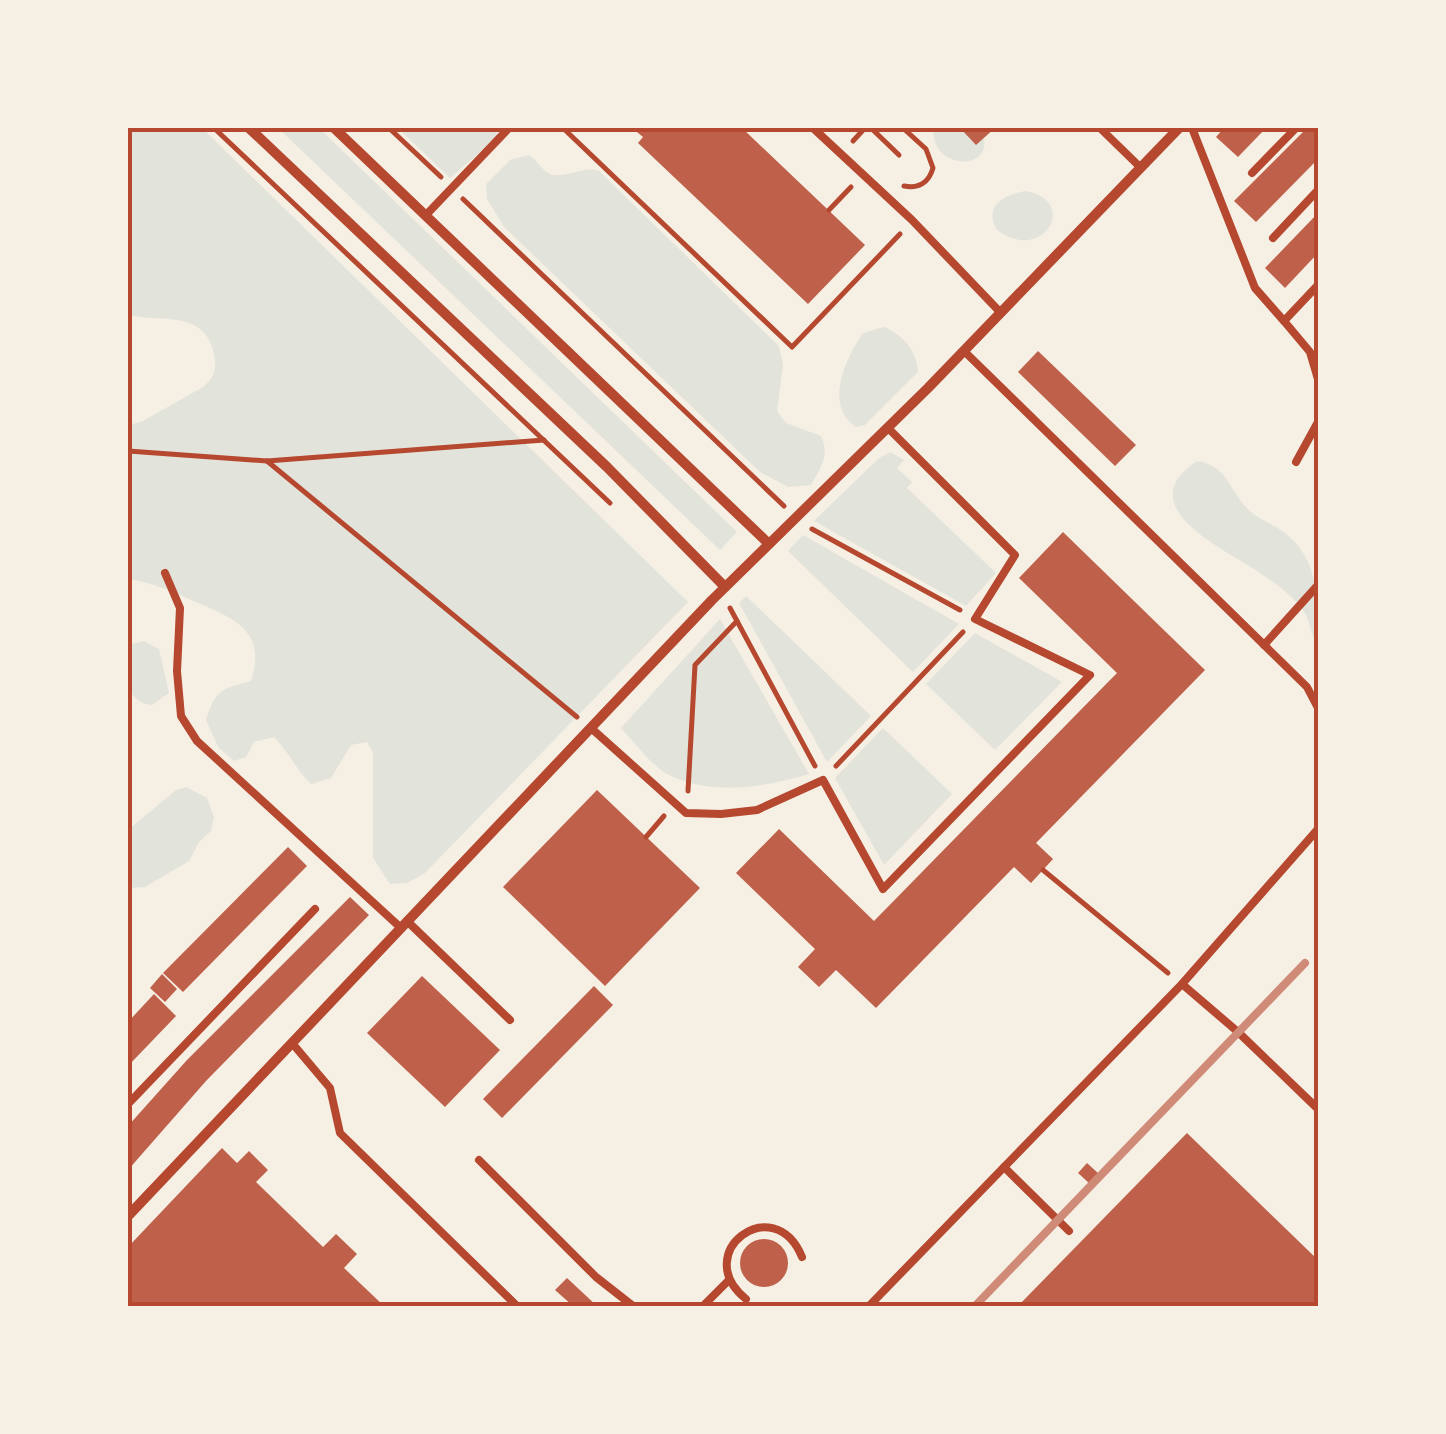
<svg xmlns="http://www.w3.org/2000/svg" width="1446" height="1434" viewBox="0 0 1446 1434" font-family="Arial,sans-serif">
	<rect width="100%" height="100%" fill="#f6efe4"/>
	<g fill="#e2e4dc">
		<path d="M128,128H202L688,602L425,873L407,883L390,884L373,858V753L367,742L351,745L331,778L311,784C296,770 289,752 274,737L254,742L246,757L234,761L218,747L206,720C216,689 221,689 251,681C267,631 235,619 196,602C173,592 152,582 128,579V425L141,422L203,387C212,380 216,372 215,360C209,308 162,323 128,315Z"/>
		<polygon points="278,128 319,128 737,532 720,550"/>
		<polygon points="398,128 493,128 499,136 450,178"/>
		<path d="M934,128H980C1003,173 928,172 934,128Z"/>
		<path d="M529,155C536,160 542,169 548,173C562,181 583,165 599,171L779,346L783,365L777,411L786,423L821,436C830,455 821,468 811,485L788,487L760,472L504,227L487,199L486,184L510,160Z"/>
		<path d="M1025,191C1080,200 1044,265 997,230C983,206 1004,195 1025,191Z"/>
		<path d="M884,327C903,335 917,351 918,372L865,425L856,427C823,405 846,358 863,333Z"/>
		<polygon points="890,452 904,460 897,468 912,482 907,488 996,573 966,606 814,521 879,458"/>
		<path d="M1197,461C1227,466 1228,487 1246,507C1256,519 1272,523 1285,533C1321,561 1318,606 1318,648C1310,635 1311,618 1300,606C1287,591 1268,578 1251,567C1217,546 1131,504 1197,461Z"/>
		<polygon points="803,535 959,624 913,672 788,551"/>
		<polygon points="746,596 871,716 827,762 739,603"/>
		<path d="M720,619L809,774C766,787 714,796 671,776C653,768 635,743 621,728Z"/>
		<polygon points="975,633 1062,682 995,750 926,684"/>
		<path d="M143,641L159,649L169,693L152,705C121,702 127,668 128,645Z"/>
		<polygon points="883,728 952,794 884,865 835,778"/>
		<polygon points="186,787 207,798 214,817 211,831 199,842 189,861 145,887 128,888 128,830 176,790"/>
	</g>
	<g fill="#bf614a">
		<polygon points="632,128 742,128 865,245 808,304 638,143 643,137"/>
		<polygon points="960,128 995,128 976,145"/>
		<polygon points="1224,128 1266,128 1238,157 1216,137"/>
		<polygon points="1307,128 1318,128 1318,159 1256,222 1234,201"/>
		<polygon points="1318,213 1318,253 1285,288 1265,268"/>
		<polygon points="1038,351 1136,445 1115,466 1018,372"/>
		<polygon points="1063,532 1205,670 1036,843 1053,859 1031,883 1014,867 876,1008 836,970 819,987 798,967 815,949 736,873 779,829 874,921 1112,678 1117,673 1019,578"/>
		<polygon points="597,790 700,888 605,986 503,887"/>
		<polygon points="288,847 307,866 183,992 163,973"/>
		<polygon points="350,897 369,915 206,1081 128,1170 128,1126 187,1060"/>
		<polygon points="162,974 177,989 165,1002 150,988"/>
		<polygon points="422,976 500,1050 445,1107 367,1033"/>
		<polygon points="594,986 613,1005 502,1118 483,1099"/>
		<polygon points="154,994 176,1016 128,1066 128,1022"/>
		<polygon points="1187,1133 1318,1260 1318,1306 1018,1306"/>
		<polygon points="222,1148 237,1163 249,1151 268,1170 256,1182 323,1247 336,1234 357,1254 344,1268 384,1306 128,1306 128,1247"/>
		<polygon points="1087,1163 1099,1174 1090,1184 1078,1173"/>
		<circle cx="764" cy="1263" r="24"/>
		<polygon points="567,1278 597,1306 573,1306 555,1290"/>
	</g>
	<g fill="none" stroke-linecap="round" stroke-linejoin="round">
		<g stroke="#b5482f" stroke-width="5">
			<polyline points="214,128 610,503"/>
			<polyline points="389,128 441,177"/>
			<polyline points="563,128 792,347 900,234"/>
			<polyline points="871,128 899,155"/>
			<path d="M903,128L926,149L933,168C929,182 919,189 904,186"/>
			<polyline points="853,141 865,128"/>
			<polyline points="463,199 784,506"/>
			<polyline points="829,210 851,187"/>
			<polyline points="128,451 267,461 544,440"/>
			<polyline points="267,461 577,717"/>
			<polyline points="812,529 960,610"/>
			<polyline points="730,608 815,766"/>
			<polyline points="836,766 963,632"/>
			<polyline points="688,791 695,665 737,621"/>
			<polyline points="646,837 664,816"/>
			<polyline points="1043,870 1168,973"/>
		</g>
		<g stroke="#b5482f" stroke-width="8">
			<polyline points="813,128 912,220 1000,312"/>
			<polyline points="1100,128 1140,167"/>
			<polyline points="1192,128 1255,288 1284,321"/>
			<polyline points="1252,173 1296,128"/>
			<polyline points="426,215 509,128"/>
			<polyline points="1273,238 1318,190"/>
			<polyline points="1318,285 1284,321 1310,352 1318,379"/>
			<polyline points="964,351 1307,687 1318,708"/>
			<polyline points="1296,462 1318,422"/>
			<polyline points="165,573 180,608 177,671 181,716 197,741 401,928"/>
			<polyline points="1264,645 1318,585"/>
			<polyline points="591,728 686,813 721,814 757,810 823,780 883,889 1090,675 975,619 1015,555 888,428"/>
			<polyline points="407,921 510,1020"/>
			<polyline points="1182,984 1238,1032 1318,1109"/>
			<polyline points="292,1043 330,1088 340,1133 517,1306"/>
			<polyline points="128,1104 315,909"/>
			<polyline points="479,1160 596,1277 633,1306"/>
			<polyline points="1004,1167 1069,1231"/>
			<path d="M746,1299C689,1253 774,1189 802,1257"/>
			<polyline points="703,1306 729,1280"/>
			<polyline points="869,1306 1182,984 1318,829"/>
		</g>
		<g stroke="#b5482f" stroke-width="10">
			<polyline points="249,128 607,467 725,587"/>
			<polyline points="334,128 768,543"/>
			<polyline points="128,1216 712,600 928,388 1179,128"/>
		</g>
		<polyline stroke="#cf8b77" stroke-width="8" points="975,1306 1305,963"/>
	</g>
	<rect width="1446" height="1434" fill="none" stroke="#f6efe4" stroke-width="260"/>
	<rect x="130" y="130" width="1186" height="1174" fill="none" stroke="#b5482f" stroke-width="4"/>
</svg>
